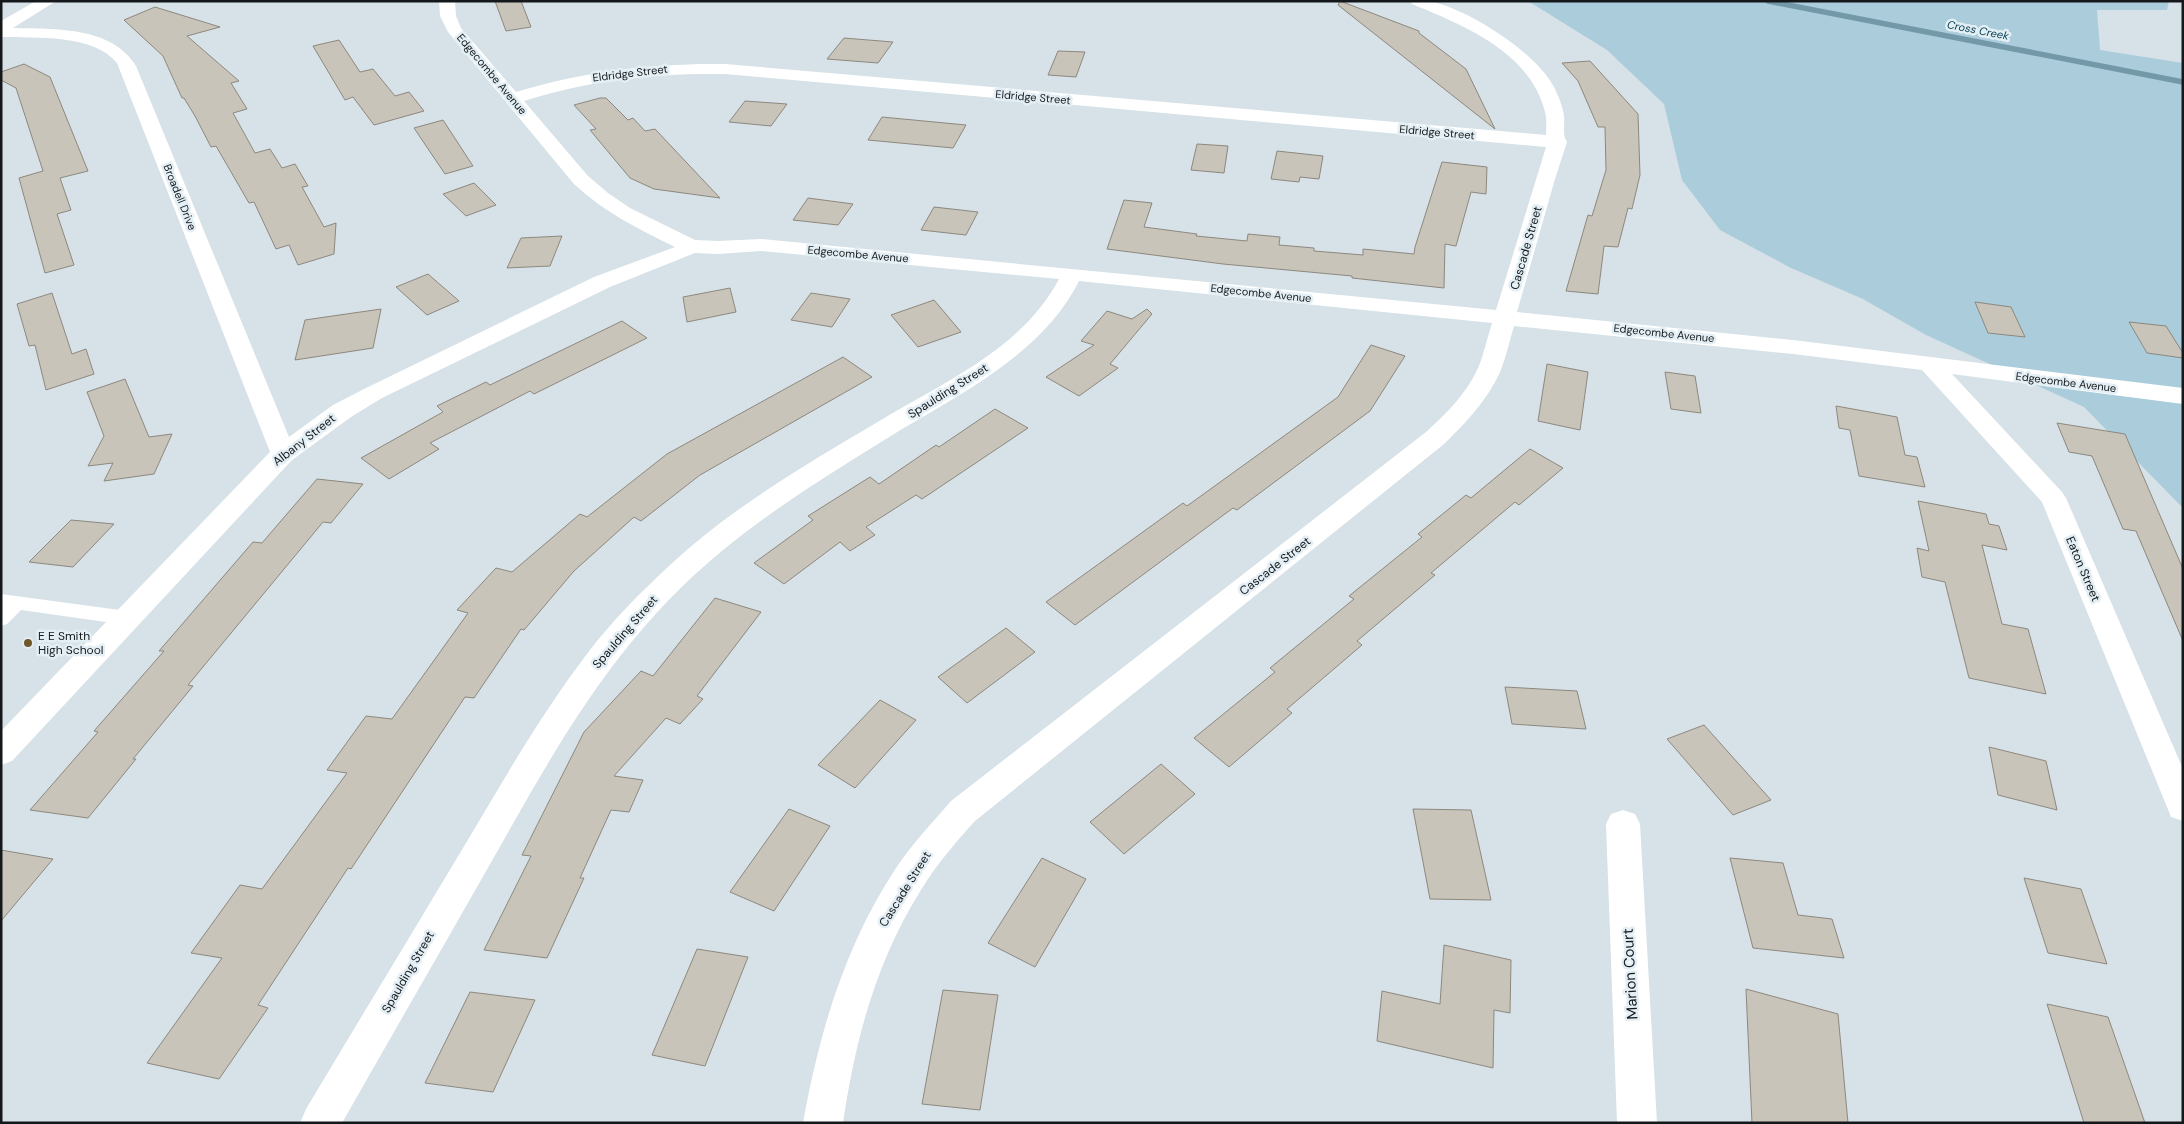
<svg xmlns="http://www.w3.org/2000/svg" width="2184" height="1124" viewBox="0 0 2184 1124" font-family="'DM Sans',sans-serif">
	<rect width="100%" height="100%" fill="#d6e2e7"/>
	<polygon fill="#aaccdb" points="1528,1 2169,1 2167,10 2097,10 2100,50 2183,63 2183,508 2084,407 1926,335 1863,299 1791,268 1720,230 1682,180 1664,104 1607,50"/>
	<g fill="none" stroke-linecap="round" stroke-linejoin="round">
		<polyline stroke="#7399a9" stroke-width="5.5" points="1768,1 2183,82"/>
	</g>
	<g fill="#c9c4ba" stroke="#8d887f">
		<polygon points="495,1 521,1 531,27 506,31"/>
		<polygon points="1340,1 1419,31 1419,33 1466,69 1495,129 1338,5"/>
		<polygon points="155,7 220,27 187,36 239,81 231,83 247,109 233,113 255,153 270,149 282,168 295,164 308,186 302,187 324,227 336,223 334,254 298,265 289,245 276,249 254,202 249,203 216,146 211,147 195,116 184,98 182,98 163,56 124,20"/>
		<polygon points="844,38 893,42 878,63 827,59"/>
		<polygon points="339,40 360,72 373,69 395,96 409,92 424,111 374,125 353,97 345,100 313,46"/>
		<polygon points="1058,51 1085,52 1076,77 1048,75"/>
		<polygon points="1590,61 1638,114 1640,175 1632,209 1628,208 1618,247 1604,246 1598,294 1566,291 1588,215 1592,216 1606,170 1605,127 1598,127 1578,81 1562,63"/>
		<polygon points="24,64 50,77 88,171 60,178 71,210 57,214 74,265 45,273 19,178 43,171 16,88 1,80 1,72"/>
		<polygon points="600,98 606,98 628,120 633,118 645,131 655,129 720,198 654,189 630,178 590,130 596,129 574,105"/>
		<polygon points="745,101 787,104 771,126 729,122"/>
		<polygon points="882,117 966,125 953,148 868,140"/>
		<polygon points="443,120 473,166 445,174 414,128"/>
		<polygon points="1197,144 1228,146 1224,173 1191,170"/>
		<polygon points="1277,151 1323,156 1319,179 1300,177 1299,182 1271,179"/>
		<polygon points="1442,162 1487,167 1486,194 1471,192 1456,246 1445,244 1444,288 1352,278 1352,276 1223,264 1107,249 1124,200 1152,203 1144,227 1197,234 1196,236 1247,241 1248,234 1280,237 1279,245 1314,248 1314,251 1363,255 1363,249 1414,254 1415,247"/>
		<polygon points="474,183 496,205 466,216 443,194"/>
		<polygon points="808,198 853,204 838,225 793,220"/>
		<polygon points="934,207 978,212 966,235 921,230"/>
		<polygon points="562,236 550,266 507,268 521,238"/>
		<polygon points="428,274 459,301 427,315 396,287"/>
		<polygon points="730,288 736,312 687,322 683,297"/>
		<polygon points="52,293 72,354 86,349 94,374 46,390 35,345 29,346 17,304"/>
		<polygon points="811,293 850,299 832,327 791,320"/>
		<polygon points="934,300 961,332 918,347 891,315"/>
		<polygon points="1975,302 2011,307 2025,337 1988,333"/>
		<polygon points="381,309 373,348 295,360 305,320"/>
		<polygon points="1147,309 1152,314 1110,364 1118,368 1079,396 1046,377 1094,345 1081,341 1107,311 1132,319"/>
		<polygon points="622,321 647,338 534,394 530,391 430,443 439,449 389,479 361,458 443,412 437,406 486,382 490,385"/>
		<polygon points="2129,322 2166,326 2183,353 2183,358 2147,353"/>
		<polygon points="1371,345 1405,356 1370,411 1237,510 1233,508 1075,625 1046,602 1183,503 1187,506 1338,397"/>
		<polygon points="843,357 872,377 700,475 641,521 634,517 574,571 524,630 521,629 474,698 465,697 351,869 348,868 258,1005 268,1008 219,1079 147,1063 222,958 191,953 240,885 262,889 347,773 327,770 366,716 392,719 468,613 457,610 496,568 512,572 580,514 587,517 667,454"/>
		<polygon points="1547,364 1588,372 1580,430 1538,421"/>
		<polygon points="1665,372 1695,376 1701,413 1671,409"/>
		<polygon points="125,379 149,437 172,434 154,474 104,481 113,463 88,466 104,436 87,392"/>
		<polygon points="1836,406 1897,417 1905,455 1917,457 1925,487 1859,476 1850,430 1839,428"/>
		<polygon points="995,409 1028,428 922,499 916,495 866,527 875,535 850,551 840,542 784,584 754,563 813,520 808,516 870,477 879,484 936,445 939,447"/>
		<polygon points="2057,423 2125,434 2183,569 2183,641 2136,531 2123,529 2092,456 2069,452"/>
		<polygon points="1530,449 1563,468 1519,505 1515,502 1431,573 1435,575 1357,641 1362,645 1287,709 1292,713 1229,767 1194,738 1275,672 1270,668 1354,599 1349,596 1422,537 1418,534 1466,495 1471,498"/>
		<polygon points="317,479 363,484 331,523 323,522 188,685 193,686 133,759 136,759 88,818 30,810 98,732 94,731 164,651 159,651 253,542 262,543"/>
		<polygon points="1918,501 1986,514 1989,524 1999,526 2007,550 1982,545 2002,624 2028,629 2046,694 1969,678 1945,582 1922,577 1917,548 1929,551"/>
		<polygon points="71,520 114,524 73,567 29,562"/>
		<polygon points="715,598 761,612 697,696 703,699 680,724 666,718 614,776 643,780 629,812 611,810 580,878 584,878 547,958 484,950 531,856 522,855 584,732 641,671 653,676"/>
		<polygon points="1006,628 1035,652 967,703 938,677"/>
		<polygon points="1505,687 1577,691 1586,729 1512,724"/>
		<polygon points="880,700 916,720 855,788 818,765"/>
		<polygon points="1704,725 1771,800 1733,815 1667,739"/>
		<polygon points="1989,747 2046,761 2057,810 1998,795"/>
		<polygon points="1161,764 1195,794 1124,854 1090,822"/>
		<polygon points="789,809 830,826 774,911 730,892"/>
		<polygon points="1413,809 1471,810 1491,900 1430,899"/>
		<polygon points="1,850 53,859 1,921"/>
		<polygon points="1042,858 1086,879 1035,967 988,943"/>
		<polygon points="1730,858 1783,863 1798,915 1832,919 1844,958 1753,948"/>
		<polygon points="2024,878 2081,889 2107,964 2048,953"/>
		<polygon points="1444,945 1511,960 1510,1013 1494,1010 1493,1068 1377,1041 1382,991 1440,1004"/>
		<polygon points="697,949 748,957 705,1066 652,1055"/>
		<polygon points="1746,989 1838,1014 1848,1123 1752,1123"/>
		<polygon points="943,990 998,995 980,1110 922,1104"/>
		<polygon points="470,992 535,1000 493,1092 425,1083"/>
		<polygon points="2047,1004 2108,1017 2145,1123 2084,1123"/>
	</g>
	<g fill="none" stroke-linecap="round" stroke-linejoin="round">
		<polygon fill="#fff" fill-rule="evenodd" points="1,594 127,611 133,613 136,618 133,623 127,625 21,610 7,624 1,626"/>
		<g fill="#fff" fill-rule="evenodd">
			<path d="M36,1H56L13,28C54,29 112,26 136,66L289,437L333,405L366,388L594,277L675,247C638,229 604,212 574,184L448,32L440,16L439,1H455L456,16L461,28L516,92C585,71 654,63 725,64L1546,135C1546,128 1547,119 1545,112C1530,52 1465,26 1412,4L1410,1C1418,1 1426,0 1433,2C1471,11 1535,52 1554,87C1558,95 1563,107 1564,116C1565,124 1562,135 1567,142L1555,179L1517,312L1793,340L2183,388V404L1952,374L2062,492L2066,498L2183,769V821L2171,817L2167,807L2042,502L1922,370L1793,354L1514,326C1510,339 1507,353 1502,367C1491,396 1466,423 1444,444L975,821C955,843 936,865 921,890C876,961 855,1041 843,1123H803C819,1033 845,945 896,868C912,844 932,823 951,801L1426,432C1446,414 1467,393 1478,368C1484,354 1487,338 1492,323L1079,281C1041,357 955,396 886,439C818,481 750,523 691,578C603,661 552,755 493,859C443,947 392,1035 342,1123H300L306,1109C358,1022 411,935 463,848C503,781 542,712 590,650C613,620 641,592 669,566C732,507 807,464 881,420C944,382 1023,348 1059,279L761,251L718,254L695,253L610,287L382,398L351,417L292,460L12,761L1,765V731L270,452L117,63C94,34 35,38 1,37V21ZM725,74L1546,147L1496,310L761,239L718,241L695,240L630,208L608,193L588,176L524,101C590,80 656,73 725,74Z"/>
			<polygon points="1623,810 1635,814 1640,824 1657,1123 1617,1123 1606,824 1611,814"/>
		</g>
	</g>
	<circle fill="#715829" stroke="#e3eff5" stroke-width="2" cx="28" cy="643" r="5"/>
	<g text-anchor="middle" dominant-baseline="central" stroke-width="5" stroke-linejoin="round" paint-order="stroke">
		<g font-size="11" font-style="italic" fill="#033c4e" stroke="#e3eff5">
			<text transform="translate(1978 30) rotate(11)">Cross Creek</text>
		</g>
		<g font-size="11" fill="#14181a" stroke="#e3eff5">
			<text transform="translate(630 73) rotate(-7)">Eldridge Street</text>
			<text transform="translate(492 74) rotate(50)">Edgecombe Avenue</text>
			<text transform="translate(1033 97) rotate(5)">Eldridge Street</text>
			<text transform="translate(1437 132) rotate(5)">Eldridge Street</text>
			<text transform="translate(180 197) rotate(68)">Broadell Drive</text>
			<text transform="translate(858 254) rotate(5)">Edgecombe Avenue</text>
			<text transform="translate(1261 293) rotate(6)">Edgecombe Avenue</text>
			<text transform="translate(1664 333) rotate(6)">Edgecombe Avenue</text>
			<text transform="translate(2066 382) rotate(7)">Edgecombe Avenue</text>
		</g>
		<g font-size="12" fill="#14181a" stroke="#e3eff5">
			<text transform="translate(1526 248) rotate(-74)">Cascade Street</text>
			<text transform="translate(948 391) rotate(-32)">Spaulding Street</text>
			<text transform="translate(304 440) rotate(-38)">Albany Street</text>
			<text transform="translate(1275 566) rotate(-38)">Cascade Street</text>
			<text transform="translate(2083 569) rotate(67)">Eaton Street</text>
			<text transform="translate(625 632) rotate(-49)">Spaulding Street</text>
			<text transform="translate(905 889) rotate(-58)">Cascade Street</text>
			<text transform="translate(408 972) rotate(-60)">Spaulding Street</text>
		</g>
		<g font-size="12" fill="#14181a" stroke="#e3eff5" text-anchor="start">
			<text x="38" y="636">E E Smith<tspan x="38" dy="14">High School</tspan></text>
		</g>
		<g font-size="15" fill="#14181a" stroke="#e3eff5">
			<text transform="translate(1630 974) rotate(-93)">Marion Court</text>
		</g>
	</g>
	<rect width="2184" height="1124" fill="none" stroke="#14181a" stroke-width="5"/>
</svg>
